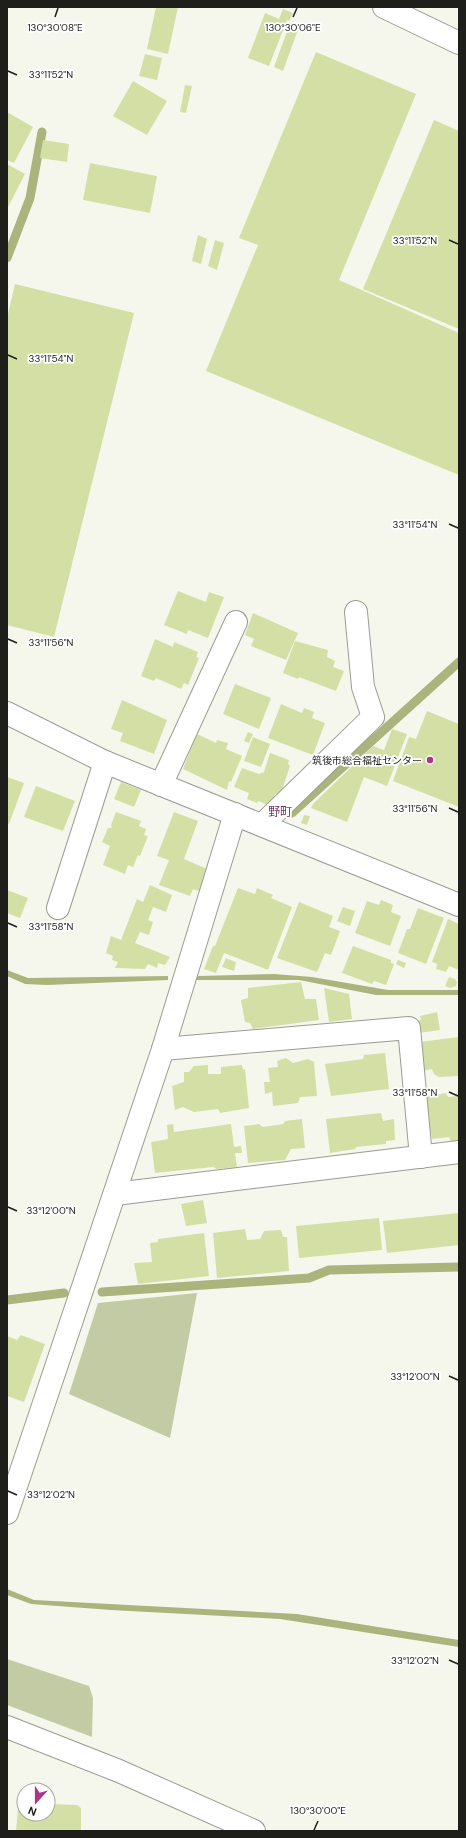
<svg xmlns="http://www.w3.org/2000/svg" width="466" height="1838" viewBox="0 0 466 1838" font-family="'DM Sans','Noto Sans JP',sans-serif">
	<rect width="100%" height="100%" fill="#f5f7ed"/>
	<g fill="#c3cba4">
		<polygon points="197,1293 170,1438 69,1394 98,1303"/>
		<polygon points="7,1659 89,1686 93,1698 92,1737 7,1705"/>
	</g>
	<g fill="#aab47c">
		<polygon points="7,970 28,978 168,976 168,980 47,985 25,984 7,976"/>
		<polygon points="274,974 312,977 388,990 459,990 459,995 376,995 299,980 196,980 198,976"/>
		<polygon points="7,1589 34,1600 297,1614 459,1640 459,1647 280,1619 111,1610 31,1604 7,1595"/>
	</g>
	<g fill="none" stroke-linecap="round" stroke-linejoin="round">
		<g stroke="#aab47c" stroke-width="9">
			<polyline points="7,258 30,198 42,132"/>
			<polyline points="292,813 459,662"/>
			<polyline points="102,1292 309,1278 329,1270 459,1267"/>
			<polyline points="7,1300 64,1293"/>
		</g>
	</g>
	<g fill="#d4dfa6">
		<polygon points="156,7 178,7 168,54 147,49"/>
		<polygon points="283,9 293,13 289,21 287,20 269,66 248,58 265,13 279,19"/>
		<polygon points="290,23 299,27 283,71 274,67"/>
		<polygon points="316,52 416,94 339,280 459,333 459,475 206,371 258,245 239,238"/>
		<polygon points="145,54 162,58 157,80 139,76"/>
		<polygon points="133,81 167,101 147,135 113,116"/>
		<polygon points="185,85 192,86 186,113 180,112"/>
		<polygon points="7,112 33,127 14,163 7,160"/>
		<polygon points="434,120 459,131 459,329 363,289"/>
		<polygon points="43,140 69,144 67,162 40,158"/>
		<polygon points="90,163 157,176 150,213 83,200"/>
		<polygon points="7,164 25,174 7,209"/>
		<polygon points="198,235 207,239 201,264 192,261"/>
		<polygon points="215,240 224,243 217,270 208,266"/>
		<polygon points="15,284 134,313 54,637 7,625 7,318"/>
		<polygon points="178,591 206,602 209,592 224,597 208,638 188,630 187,634 164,625"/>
		<polygon points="253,613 298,633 286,660 251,646 254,639 245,635"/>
		<polygon points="155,639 173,647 174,642 198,652 196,657 199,658 188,685 184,683 181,689 156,678 154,681 141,676"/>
		<polygon points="295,641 328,650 327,657 335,661 333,667 344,671 336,691 299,677 298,679 283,673"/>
		<polygon points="235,684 271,698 259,729 223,714"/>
		<polygon points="122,700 167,720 154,754 120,741 123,733 111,729"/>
		<polygon points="281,704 302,713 304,708 314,712 312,718 325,723 313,755 268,738"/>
		<polygon points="427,711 459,724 459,807 393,781 409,737 416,739"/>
		<polygon points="392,729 407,734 387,786 364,777 347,822 311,808 313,804 373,746 384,750"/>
		<polygon points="248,732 253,734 249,743 244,741"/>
		<polygon points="197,734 216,743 217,740 228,743 226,749 242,756 231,782 229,781 227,790 183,769"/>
		<polygon points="253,737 270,744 261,767 244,761"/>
		<polygon points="270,753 289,760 288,764 290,766 280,796 275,794 271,806 258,801 257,803 247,799 249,793 234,787 242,768 259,774 264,772"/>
		<polygon points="7,777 24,783 9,824 7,823"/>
		<polygon points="121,782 141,790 134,807 114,799"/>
		<polygon points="36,786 75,801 63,831 24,817"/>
		<polygon points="116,812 141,821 139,826 146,829 144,835 148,836 140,856 138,855 133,867 128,865 125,874 103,865 110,846 102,842 108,828 112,828 111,825"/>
		<polygon points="174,812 198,821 184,859 207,869 199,891 193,889 190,896 159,885 169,860 157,856"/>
		<polygon points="304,815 310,816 307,825 301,823"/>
		<polygon points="150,885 172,895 166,912 153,907 148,920 153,922 149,935 140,932 135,943 170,957 165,965 158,963 157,968 148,964 145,969 115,968 118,962 112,960 113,956 106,953 111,936 121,940 137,899 143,902"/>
		<polygon points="238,888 255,894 257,888 273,895 271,898 292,907 268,970 224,953 216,973 204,969 213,946 215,946"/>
		<polygon points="7,890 28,898 20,918 7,913"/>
		<polygon points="381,900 393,905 391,912 401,916 390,946 355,933 367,901 379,905"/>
		<polygon points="299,902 333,916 329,927 340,931 331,955 325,953 317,972 277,958"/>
		<polygon points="343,907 355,911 350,926 337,921"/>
		<polygon points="418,908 444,918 426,964 398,953 407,929 410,929"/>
		<polygon points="448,919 459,924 459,970 449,966 446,972 436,969 437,964 432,962"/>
		<polygon points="353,946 391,960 391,963 394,964 386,985 374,981 372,984 342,973"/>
		<polygon points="226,958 236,962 234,971 222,967"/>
		<polygon points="398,960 406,963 404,968 396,964"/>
		<polygon points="449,977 455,979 457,982 456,986 450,988 445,986"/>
		<polygon points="301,982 305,999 316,999 319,1020 253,1029 250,1023 245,1022 241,1000 248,998 248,988"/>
		<polygon points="324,988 349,994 352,1019 329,1022"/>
		<polygon points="437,1012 440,1030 418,1033 417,1021 421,1020 420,1016"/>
		<polygon points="459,1037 459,1076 439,1077 434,1074 432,1069 423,1071 419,1042"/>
		<polygon points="385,1053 389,1089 331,1096 325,1064 363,1059 364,1055"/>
		<polygon points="286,1058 293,1063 308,1059 314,1062 317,1096 300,1097 298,1103 273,1106 272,1092 265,1094 264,1082 270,1082 268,1068 278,1067 277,1061"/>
		<polygon points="208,1065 208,1074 221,1074 221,1067 242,1065 243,1070 245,1069 249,1108 220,1113 218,1109 194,1112 183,1107 175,1110 172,1086 184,1082 184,1072 189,1072 194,1066"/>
		<polygon points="446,1093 448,1097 457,1096 459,1101 459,1141 451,1141 449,1137 432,1139 425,1097"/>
		<polygon points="381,1113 383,1121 394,1119 395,1140 386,1141 386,1144 356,1147 355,1149 330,1153 326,1119"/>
		<polygon points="302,1119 305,1148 291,1149 285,1160 248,1163 244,1126 259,1124 263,1127 283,1124 285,1121"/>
		<polygon points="173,1124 174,1132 231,1124 234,1147 241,1146 242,1153 235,1153 237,1167 217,1169 213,1167 155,1173 151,1142 168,1139 167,1125"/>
		<polygon points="203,1200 207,1223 186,1226 181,1204"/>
		<polygon points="459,1213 459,1245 387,1253 383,1221"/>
		<polygon points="379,1218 382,1250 299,1258 296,1226"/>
		<polygon points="245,1229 247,1240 260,1239 264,1231 281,1230 283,1237 287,1237 289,1271 217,1278 213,1233"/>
		<polygon points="204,1233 209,1276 138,1284 134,1263 152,1262 150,1243 158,1242 158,1239"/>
		<polygon points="21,1335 45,1344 24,1402 7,1396 7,1336 17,1340"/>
		<polygon points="48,1804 77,1805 81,1808 81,1831 16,1831 18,1808 24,1808 24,1814 48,1814"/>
	</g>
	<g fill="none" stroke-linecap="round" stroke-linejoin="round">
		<g stroke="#9a9c92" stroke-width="24">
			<g id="minor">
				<polyline points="384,7 459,43"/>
				<polyline points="7,713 105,762 459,905"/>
				<polyline points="161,785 236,622"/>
				<polyline points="262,825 373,717 363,687 356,612"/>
				<polyline points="58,908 105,762"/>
				<polyline points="163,1049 409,1028 421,1157"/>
				<polyline points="115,1194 459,1152"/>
				<polyline points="7,1513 163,1049 235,814"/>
				<polyline points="7,1727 119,1771 254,1831"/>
			</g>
		</g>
		<use href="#minor" stroke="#fff" stroke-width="22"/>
	</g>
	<path fill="none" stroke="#1e1f1b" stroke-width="1.5" d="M55,17L58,8M293,17L297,8M8,71L17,75M449,240L458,244M8,355L17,359M449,524L458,528M8,639L17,643M449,808L458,812M8,923L17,927M449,1092L458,1096M8,1207L17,1211M449,1376L458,1380M8,1491L17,1495M449,1660L458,1664M314,1830L318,1821"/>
	<circle fill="#ac3489" stroke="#fff" stroke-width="1.5" cx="430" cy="760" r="4"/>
	<g text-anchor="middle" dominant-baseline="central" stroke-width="3.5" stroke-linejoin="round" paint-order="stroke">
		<g font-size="10" fill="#1e1f1b" stroke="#fff" text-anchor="end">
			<text x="422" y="760">筑後市総合福祉センター</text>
		</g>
		<g font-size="12" fill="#73365f" stroke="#fff">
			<text x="280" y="812">野町</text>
		</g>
	</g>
	<g font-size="10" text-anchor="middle" fill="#1e1f1b" stroke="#fff" stroke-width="3.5" stroke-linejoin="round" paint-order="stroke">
		<text x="293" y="31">130°30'06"E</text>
		<text x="55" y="31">130°30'08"E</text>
		<text x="51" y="78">33°11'52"N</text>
		<text x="415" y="244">33°11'52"N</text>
		<text x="51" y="362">33°11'54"N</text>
		<text x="415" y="528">33°11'54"N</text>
		<text x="51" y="646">33°11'56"N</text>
		<text x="415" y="812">33°11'56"N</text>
		<text x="51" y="930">33°11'58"N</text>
		<text x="415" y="1096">33°11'58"N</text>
		<text x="51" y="1214">33°12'00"N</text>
		<text x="415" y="1380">33°12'00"N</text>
		<text x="51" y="1498">33°12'02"N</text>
		<text x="415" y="1664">33°12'02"N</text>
		<text x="318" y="1814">130°30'00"E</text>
	</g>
	<rect width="466" height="1838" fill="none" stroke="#1e1f1b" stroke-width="16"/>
	<g transform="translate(36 1802) rotate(201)"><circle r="19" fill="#ffffff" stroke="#a5a5a4"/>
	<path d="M0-3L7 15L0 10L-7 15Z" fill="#ac3489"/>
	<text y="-6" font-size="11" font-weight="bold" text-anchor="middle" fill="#1e1f1b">N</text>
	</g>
</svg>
